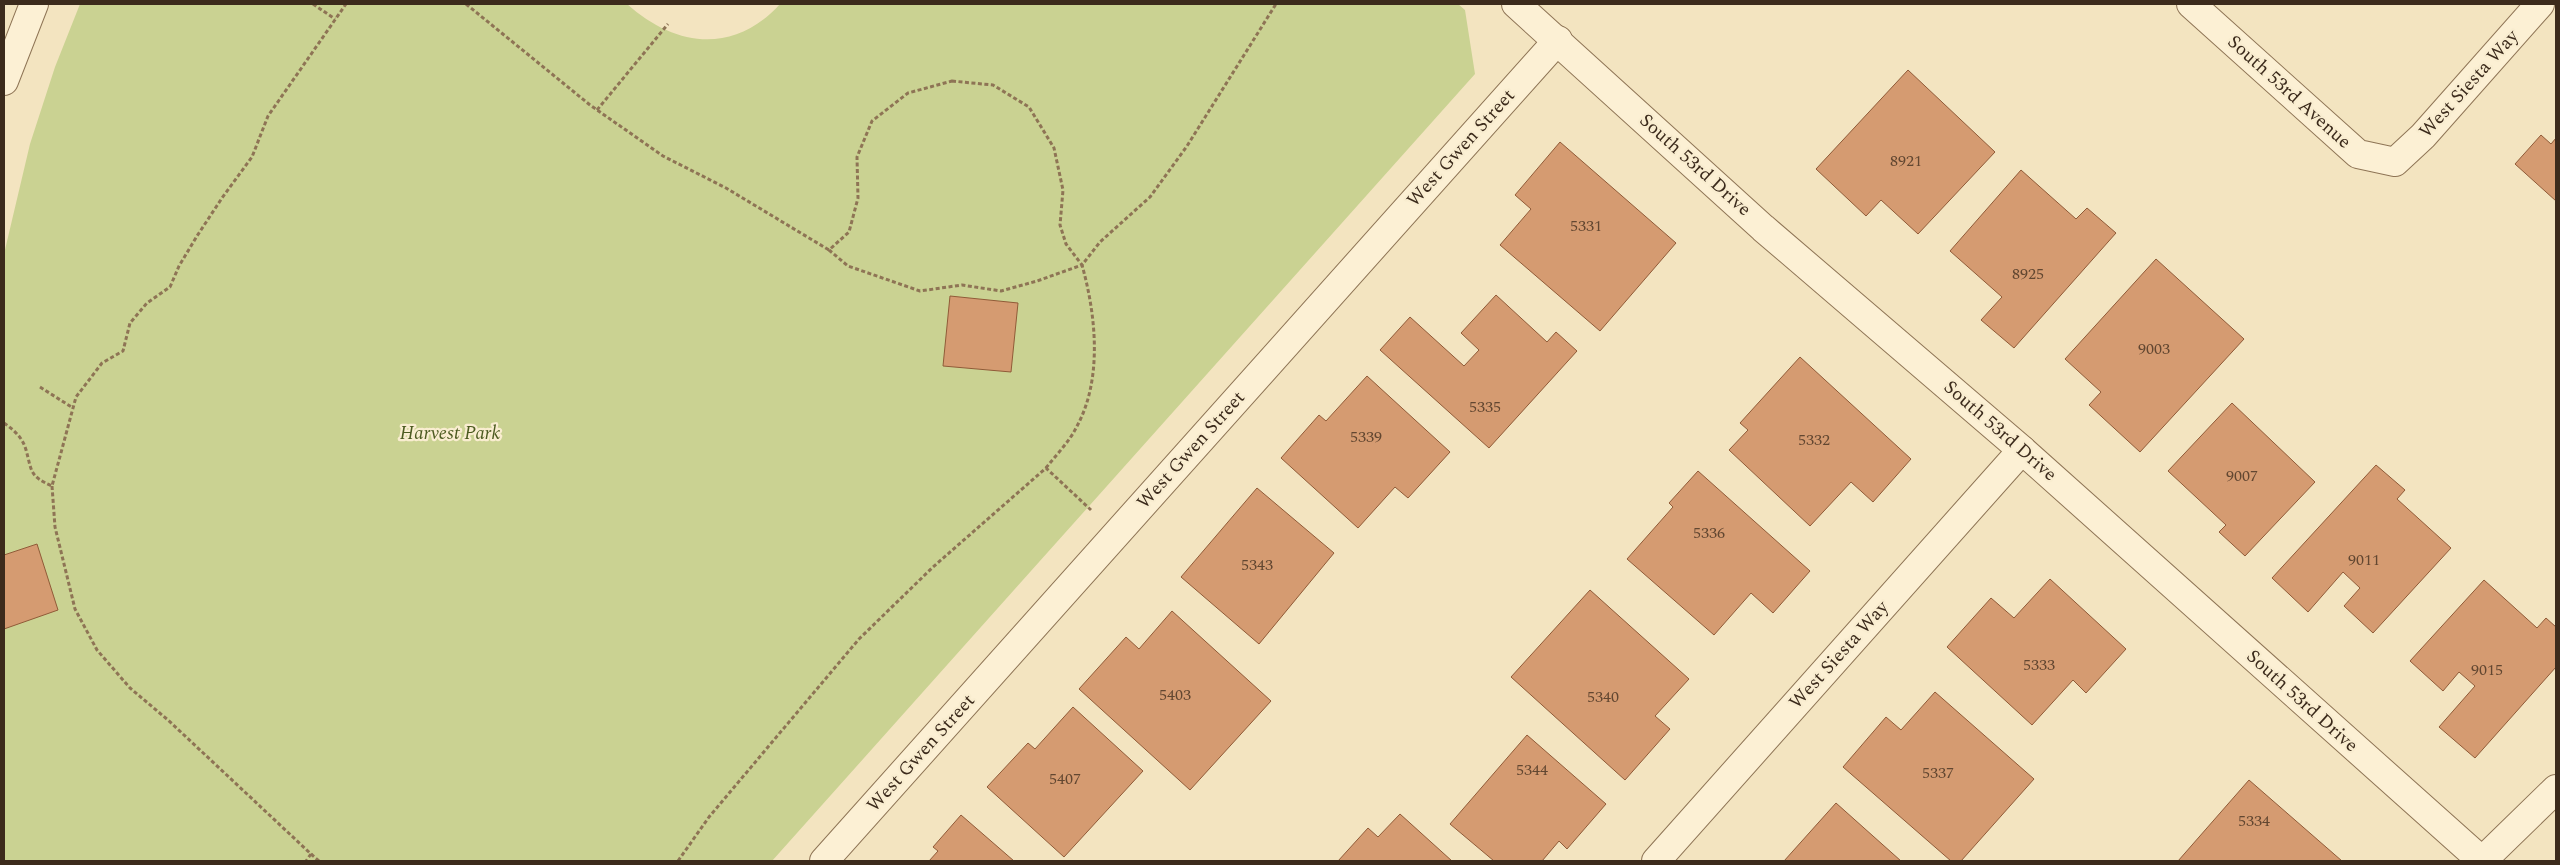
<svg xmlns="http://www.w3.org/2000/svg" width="2560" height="865" viewBox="0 0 2560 865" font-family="Spectral,serif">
	<rect width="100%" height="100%" fill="#f3e4c0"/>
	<path fill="#cad292" d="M80,4H627C675,47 734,55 780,4H1458L1465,10L1475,74L772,861H4V254L30,144L55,67Z"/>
	<g fill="#d59b71" stroke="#905b38">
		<polygon points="1908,70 1995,152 1918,234 1881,200 1866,216 1816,169"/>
		<polygon points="2541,135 2551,144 2556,138 2556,201 2515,164"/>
		<polygon points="1560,142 1676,243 1600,331 1500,245 1531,209 1515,195"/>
		<polygon points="2021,170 2076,219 2087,208 2116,233 2014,348 1981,320 2002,297 1950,251"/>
		<polygon points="2156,259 2244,339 2140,452 2089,405 2101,392 2065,359"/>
		<polygon points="1496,295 1547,342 1556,332 1577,351 1489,448 1380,350 1410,317 1464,366 1479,350 1461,333"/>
		<polygon points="950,296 1018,303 1011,372 943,366"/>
		<polygon points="1800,357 1911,459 1873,502 1851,482 1810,526 1729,450 1748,430 1740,423"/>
		<polygon points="1367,376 1450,452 1408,498 1395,487 1358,528 1281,458 1319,415 1326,421"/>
		<polygon points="2232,403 2315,482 2245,556 2219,532 2226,525 2168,471"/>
		<polygon points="2376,465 2405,490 2397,499 2451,548 2373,633 2344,606 2360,588 2343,572 2308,612 2272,578"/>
		<polygon points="1698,471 1810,571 1773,613 1751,593 1714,635 1627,559 1673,507 1669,503"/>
		<polygon points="1257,488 1334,553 1259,644 1181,577"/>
		<polygon points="37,544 58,610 4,629 4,555"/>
		<polygon points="2050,579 2126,649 2086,693 2073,680 2032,725 1947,647 1991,598 2014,618"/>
		<polygon points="2484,580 2537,628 2546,618 2556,627 2556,667 2475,758 2439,727 2475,686 2459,672 2443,691 2410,661"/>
		<polygon points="1590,590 1689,679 1655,716 1670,729 1625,780 1511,677"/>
		<polygon points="1172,611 1271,701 1190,790 1079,689 1126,637 1139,649"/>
		<polygon points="1935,692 2034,779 1961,861 1951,861 1843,767 1886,717 1901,730"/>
		<polygon points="1073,707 1143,771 1064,857 987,787 1028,743 1035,749"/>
		<polygon points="1527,735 1606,804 1567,849 1559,841 1542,861 1494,861 1450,824"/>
		<polygon points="2249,780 2342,861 2178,861"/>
		<polygon points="1836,803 1901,861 1784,861"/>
		<polygon points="1400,814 1452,861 1338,861 1368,828 1378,837"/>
		<polygon points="961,815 1014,861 929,861 938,851 933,847"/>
	</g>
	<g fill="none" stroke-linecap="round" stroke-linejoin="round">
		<g stroke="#8e7455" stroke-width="30">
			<g id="minor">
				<polyline points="1516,4 1763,228 2022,450 2482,861"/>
				<polyline points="2191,4 2358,154 2395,162 2423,136 2540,4"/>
				<polyline points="4,81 34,4"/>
				<polyline points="824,861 1558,40"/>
				<polyline points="1656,861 2022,450"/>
				<polyline points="2482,861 2556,789"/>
			</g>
		</g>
		<g stroke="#8e7455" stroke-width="3" stroke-dasharray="4 2.5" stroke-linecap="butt">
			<polyline points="313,4 335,19"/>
			<polyline points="466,4 590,105 663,156 726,188 829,250"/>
			<polygon points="952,81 993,85 1029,107 1054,148 1063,190 1060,225 1066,244 1082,265 1037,281 1001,291 962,285 920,291 848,266 829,250 849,232 858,198 857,157 872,121 908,93"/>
			<polyline points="597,110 668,24"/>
			<polyline points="40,387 73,408"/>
			<path d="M4,423C14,430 23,438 26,450C32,471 29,476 52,486L76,397L102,363L123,351L130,323L147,303L170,287L179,266L197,236L222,198L252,157L268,116L346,4"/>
			<path d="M1046,468C1056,455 1069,442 1076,428C1103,380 1096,315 1082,265L1100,242L1150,197L1187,146L1276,4"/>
			<polyline points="52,486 55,527 75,609 97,650 130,688 168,720 311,854 306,861"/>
			<polyline points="311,854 319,861"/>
			<polyline points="678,861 709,817 859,639 933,567 1046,468 1091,510"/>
		</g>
		<use href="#minor" stroke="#fcf0d4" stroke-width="28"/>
	</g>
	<g text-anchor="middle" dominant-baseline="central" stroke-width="4.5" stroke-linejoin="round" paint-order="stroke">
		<g font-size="16" fill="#624731">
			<text x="1906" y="161">8921</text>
			<text x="1586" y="226">5331</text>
			<text x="2028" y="274">8925</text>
			<text x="2154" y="349">9003</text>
			<text x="1485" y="407">5335</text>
			<text x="1366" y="437">5339</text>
			<text x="1814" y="440">5332</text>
			<text x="2242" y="476">9007</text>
			<text x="1709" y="533">5336</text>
			<text x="2364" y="560">9011</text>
			<text x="1257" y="565">5343</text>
			<text x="2039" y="665">5333</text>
			<text x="2487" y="670">9015</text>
			<text x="1175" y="695">5403</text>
			<text x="1603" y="697">5340</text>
			<text x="1532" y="770">5344</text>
			<text x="1938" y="773">5337</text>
			<text x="1065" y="779">5407</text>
			<text x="2254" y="821">5334</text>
		</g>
		<g font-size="19" fill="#3c2b1c" stroke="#f9edd0">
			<text transform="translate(2469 84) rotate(-48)">West Siesta Way</text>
			<text transform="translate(2289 92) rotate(42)">South 53rd Avenue</text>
			<text transform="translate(1461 148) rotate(-48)">West Gwen Street</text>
			<text transform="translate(1695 165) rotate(42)">South 53rd Drive</text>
			<text transform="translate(2000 431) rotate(41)">South 53rd Drive</text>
			<text transform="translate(1191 450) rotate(-48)">West Gwen Street</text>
			<text transform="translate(1839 655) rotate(-48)">West Siesta Way</text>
			<text transform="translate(2302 701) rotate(42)">South 53rd Drive</text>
			<text transform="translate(921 753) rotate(-48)">West Gwen Street</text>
		</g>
		<g font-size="19" font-style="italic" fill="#4c5b20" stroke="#f9edd0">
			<text x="450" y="433">Harvest Park</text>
		</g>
	</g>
	<rect width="2560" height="865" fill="none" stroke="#3c2b1c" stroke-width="10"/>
</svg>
